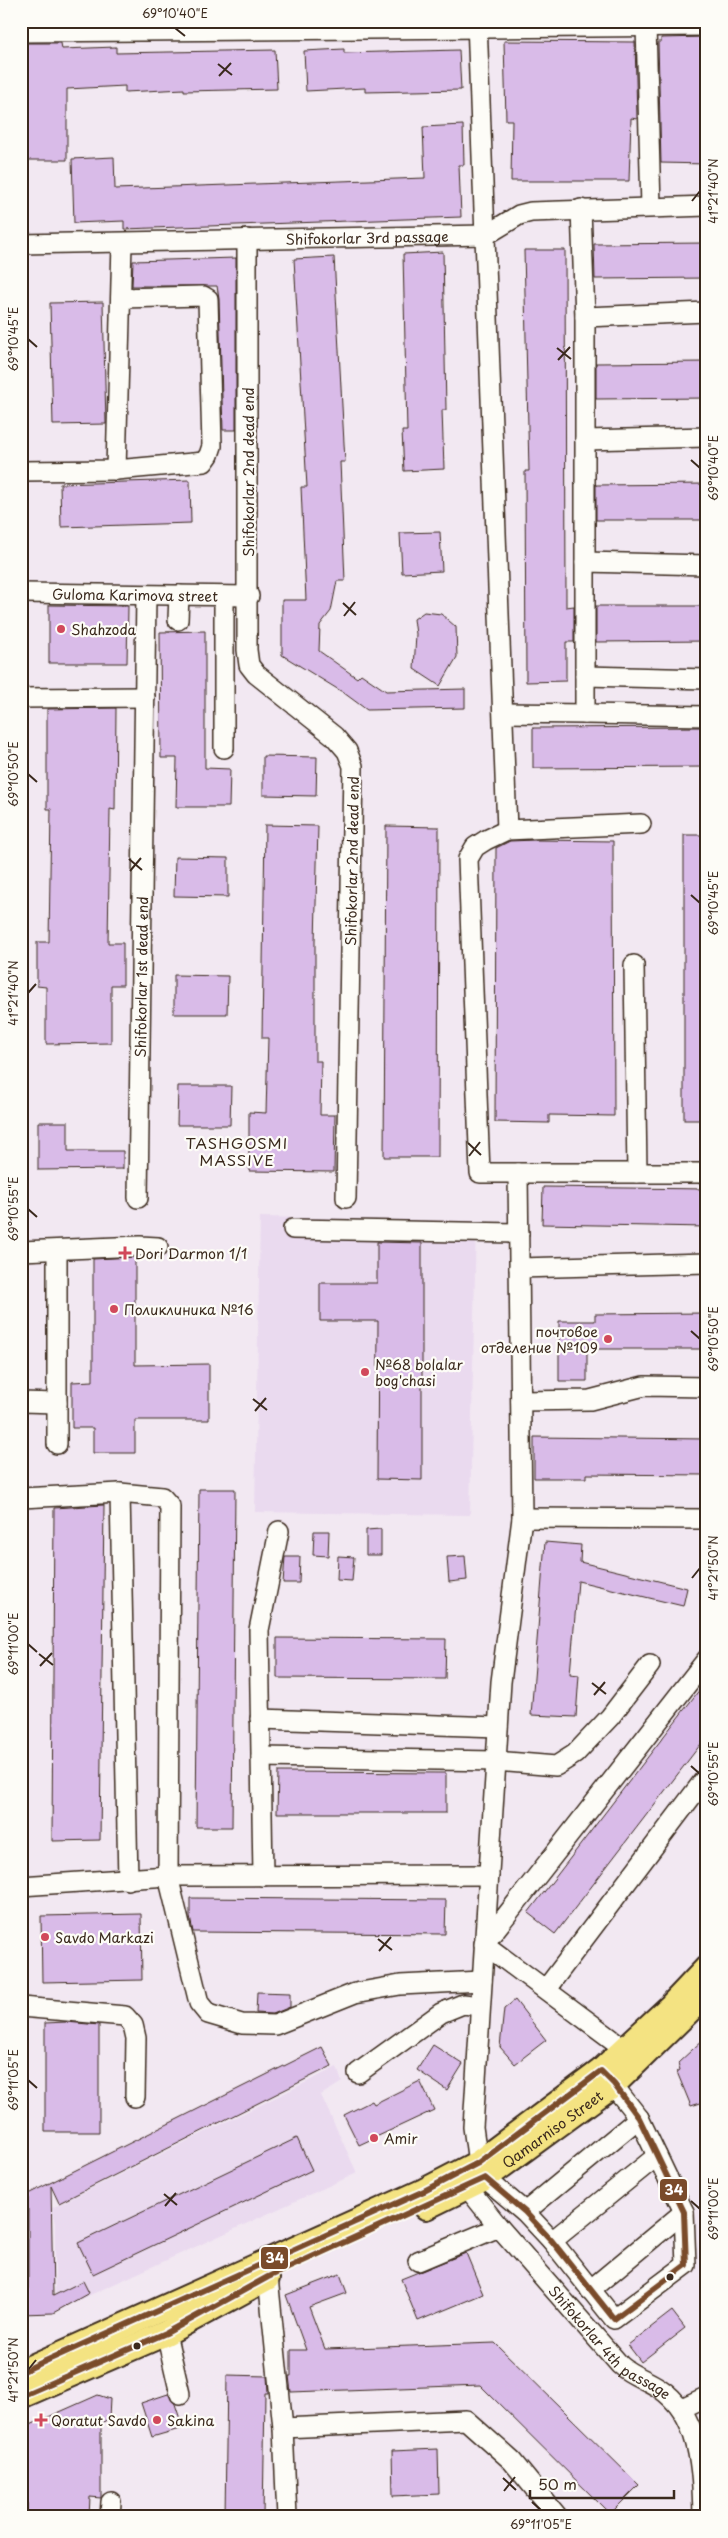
<svg xmlns="http://www.w3.org/2000/svg" width="728" height="2538" viewBox="0 0 728 2538" font-family="'Playpen Sans',sans-serif">
	<rect width="100%" height="100%" fill="#f2e8f2"/>
	<filter id="ink" filterUnits="userSpaceOnUse"><feTurbulence type="fractalNoise" baseFrequency=".02" numOctaves="2"/><feDisplacementMap in="SourceGraphic" scale="10" xChannelSelector="R" yChannelSelector="G"/><feConvolveMatrix kernelMatrix="1 2 1 2 8 2 1 2 1" color-interpolation-filters="sRGB"/></filter>
	<g filter="url(#ink)">
		<g fill="#eadaef">
			<polygon points="260,1217 476,1221 470,1515 255,1512"/>
			<polygon points="337,2067 342,2082 321,2095 357,2173 55,2311 55,2224 52,2208"/>
		</g>
		<g fill="#d9bbe8" stroke="#3b2a1e">
			<polygon points="707,37 707,164 661,163 658,42 661,42 661,38"/>
			<polygon points="504,41 635,42 637,119 631,118 629,181 511,181 512,120 506,120"/>
			<polygon points="22,43 61,43 62,49 116,47 116,53 275,50 277,89 184,91 184,89 125,92 125,86 67,89 67,160 25,160 26,97 23,97"/>
			<polygon points="344,49 344,53 459,50 461,90 365,92 365,88 306,91 304,51"/>
			<polygon points="463,125 464,165 459,165 461,217 124,229 124,221 74,223 72,159 114,157 115,189 425,178 423,127"/>
			<polygon points="707,243 707,278 595,279 594,244"/>
			<polygon points="524,250 565,250 566,607 574,606 574,642 566,642 566,681 526,682 525,471 529,471"/>
			<polygon points="443,252 446,410 442,410 444,469 404,471 402,431 407,431 403,254"/>
			<polygon points="334,257 345,462 340,462 345,581 337,581 331,611 320,625 319,651 357,678 361,674 386,691 465,689 465,708 367,710 344,693 282,655 282,600 306,600 301,487 307,487 294,259"/>
			<polygon points="236,258 236,430 223,430 219,299 217,286 132,286 133,261"/>
			<polygon points="103,302 106,424 53,425 50,303"/>
			<polygon points="707,362 707,398 596,399 596,363"/>
			<polygon points="190,480 191,523 61,527 60,484"/>
			<polygon points="707,484 707,520 596,520 596,485"/>
			<polygon points="440,532 442,571 402,573 400,533"/>
			<polygon points="49,605 128,606 127,663 49,663"/>
			<polygon points="596,606 707,606 707,641 596,642"/>
			<polygon points="424,612 441,614 456,627 457,657 440,686 414,669 416,634 414,619"/>
			<polygon points="205,631 205,768 230,769 229,807 176,807 177,758 161,758 160,632"/>
			<polygon points="116,708 115,810 110,809 108,943 123,943 123,985 111,985 111,1043 46,1044 46,987 37,986 37,942 49,942 51,809 47,809 47,709"/>
			<polygon points="707,727 707,767 533,768 533,728"/>
			<polygon points="263,756 317,757 316,796 263,795"/>
			<polygon points="265,825 318,826 315,942 315,1061 321,1061 320,1115 335,1115 334,1172 249,1171 249,1112 266,1113 268,1038 262,1038"/>
			<polygon points="386,826 439,827 438,1157 384,1157"/>
			<rect x="684" y="835" width="23" height="285"/>
			<polygon points="536,840 613,841 614,1116 549,1115 549,1123 495,1122 496,848 510,841"/>
			<polygon points="175,857 228,858 228,897 174,896"/>
			<polygon points="174,975 228,976 227,1014 174,1014"/>
			<polygon points="178,1086 231,1086 230,1125 177,1125"/>
			<polygon points="38,1122 68,1122 68,1151 123,1151 123,1169 38,1170"/>
			<polygon points="543,1187 707,1189 707,1227 542,1224"/>
			<polygon points="377,1242 422,1243 422,1480 377,1479 378,1321 320,1321 320,1283 377,1283"/>
			<polygon points="135,1257 135,1365 209,1364 209,1420 135,1420 135,1453 93,1453 93,1428 72,1428 72,1382 93,1381 93,1259"/>
			<polygon points="707,1313 707,1349 587,1349 587,1381 559,1381 559,1321 595,1321 595,1314"/>
			<polygon points="534,1437 707,1439 707,1475 586,1474 586,1478 534,1478"/>
			<polygon points="199,1489 235,1489 232,1827 196,1827"/>
			<polygon points="104,1505 100,1840 52,1841 54,1508"/>
			<polygon points="381,1529 381,1555 366,1555 366,1530"/>
			<polygon points="314,1531 329,1531 328,1556 313,1555"/>
			<polygon points="545,1542 581,1545 580,1562 687,1588 683,1606 578,1581 570,1674 579,1675 576,1717 531,1715"/>
			<polygon points="338,1556 354,1557 352,1581 337,1580"/>
			<polygon points="465,1556 467,1580 449,1582 447,1557"/>
			<polygon points="285,1557 300,1557 299,1583 283,1583"/>
			<polygon points="277,1638 446,1639 445,1679 277,1678"/>
			<polygon points="707,1680 707,1736 555,1934 528,1913"/>
			<polygon points="278,1772 446,1773 446,1813 277,1813"/>
			<polygon points="190,1898 446,1900 445,1934 193,1932 190,1917"/>
			<polygon points="141,1914 142,1980 42,1982 41,1916"/>
			<polygon points="257,1992 290,1993 290,2007 273,2014 256,2013"/>
			<polygon points="515,2000 546,2040 515,2064 500,2047 504,2009"/>
			<polygon points="66,2022 99,2025 99,2132 45,2132 45,2023"/>
			<polygon points="707,2036 707,2101 691,2106 677,2072 680,2070 678,2063"/>
			<polygon points="433,2045 463,2064 447,2090 417,2070"/>
			<polygon points="322,2047 332,2066 59,2203 51,2186 53,2296 83,2281 89,2293 53,2313 21,2314 27,2308 28,2285 28,2194"/>
			<polygon points="420,2081 434,2110 359,2145 344,2115 372,2101 374,2104"/>
			<polygon points="297,2138 312,2170 93,2274 78,2243"/>
			<polygon points="466,2253 483,2294 418,2321 401,2279"/>
			<polygon points="340,2274 347,2293 309,2307 325,2349 495,2343 639,2485 610,2514 480,2385 291,2392 289,2376 291,2376 291,2350 306,2350 286,2295"/>
			<polygon points="672,2311 685,2328 641,2362 628,2345"/>
			<polygon points="227,2375 267,2376 268,2393 265,2393 263,2517 225,2517"/>
			<polygon points="168,2394 175,2404 183,2428 152,2437 141,2403"/>
			<polygon points="98,2395 110,2399 109,2418 101,2424 101,2498 90,2497 89,2517 27,2517 28,2426"/>
			<polygon points="438,2449 439,2494 393,2496 392,2451"/>
		</g>
		<g fill="none" stroke-linecap="round" stroke-linejoin="round">
			<g stroke="#3b2a1e" stroke-width="22">
				<g id="minor">
					<polyline points="477,21 507,830"/>
					<polyline points="646,26 651,207"/>
					<polyline points="21,32 707,26"/>
					<polyline points="247,239 247,650 249,665 256,674 334,736 347,751 353,766 346,1198"/>
					<path id="s1" d="M21,244L486,235L519,215L531,212L707,206"/>
					<polyline points="585,317 707,312"/>
					<polyline points="585,440 707,437"/>
					<polyline points="116,470 122,243"/>
					<polyline points="21,471 116,470 204,462 209,455 212,446 208,299 203,296 121,298"/>
					<polyline points="585,562 707,565"/>
					<path id="s2" d="M21,593L249,596"/>
					<polyline points="178,620 179,595"/>
					<polyline points="585,676 707,679"/>
					<polyline points="21,698 145,697"/>
					<polyline points="504,713 585,714 585,317 581,209"/>
					<polyline points="585,714 707,716"/>
					<polyline points="224,748 224,596"/>
					<polyline points="641,824 507,830 486,840 475,847 468,859 480,1173 707,1173"/>
					<polyline points="634,965 637,1173"/>
					<polyline points="518,1173 522,1518 501,1682 473,2127 478,2163 485,2178 525,2212 552,2241 614,2319 686,2265 684,2212 639,2118 605,2075"/>
					<path id="s3" d="M138,1198L146,595"/>
					<polyline points="293,1229 519,1233"/>
					<polyline points="21,1251 140,1246 158,1247"/>
					<polyline points="519,1268 707,1263"/>
					<polyline points="521,1401 590,1400 644,1386 707,1387"/>
					<polyline points="21,1402 57,1403"/>
					<polyline points="57,1444 57,1250"/>
					<polyline points="120,1493 128,1880"/>
					<polyline points="21,1498 120,1493 162,1497 170,1506 168,1876 199,2003 208,2014 242,2024 275,2025 355,1993 400,1985 482,1981"/>
					<polyline points="522,1518 707,1519"/>
					<polyline points="260,1719 498,1727"/>
					<polyline points="261,1757 496,1761 556,1766 575,1754 610,1717 650,1665"/>
					<polyline points="263,1876 259,1630 279,1531"/>
					<polyline points="21,1886 168,1876 489,1875"/>
					<polyline points="546,1989 707,1776"/>
					<polyline points="21,2007 125,2016 133,2025 136,2038 135,2097"/>
					<polyline points="625,2049 484,1944 707,1659"/>
					<polyline points="358,2073 441,2013 463,2004 480,2006"/>
					<path id="s4" d="M459,2177L499,2227L620,2365C632,2376 646,2379 659,2388C701,2415 702,2472 703,2517"/>
					<polyline points="525,2212 639,2118"/>
					<polyline points="552,2241 657,2156"/>
					<polyline points="418,2261 499,2227"/>
					<polyline points="268,2277 283,2428 287,2517"/>
					<polyline points="590,2290 684,2212"/>
					<polyline points="166,2333 180,2394"/>
					<polyline points="682,2408 706,2397"/>
					<polyline points="283,2428 466,2420 512,2461 558,2517"/>
					<polyline points="110,2517 111,2502"/>
				</g>
			</g>
			<g stroke="#3b2a1e" stroke-width="28">
				<g id="major">
					<path id="s5" d="M426,2207L485,2178L614,2084L707,1993"/>
					<polyline points="21,2372 424,2191 478,2163 601,2071 671,2006 707,1968"/>
					<polyline points="21,2396 166,2333 267,2278"/>
				</g>
			</g>
			<use href="#minor" stroke="#fdfcf7" stroke-width="19"/>
			<use href="#major" stroke="#f4e382" stroke-width="24"/>
			<g stroke="#fdfcf7" stroke-width="10">
				<polyline id="bus-1" points="21,2372 424,2191 478,2163 601,2071 614,2084 639,2118 684,2212 686,2265 614,2319 552,2241 525,2212 485,2178 268,2277 166,2333 21,2396"/>
			</g>
			<use href="#bus-1" stroke="#7a4b2a" stroke-width="6"/>
		</g>
	</g>
	<path fill="none" stroke="#3b2a1e" stroke-width="2" d="M175,28L185,36M218,64L232,75M219,76L231,63M692,201L700,191M28,339L37,347M557,348L571,359M558,360L570,347M691,460L700,468M343,603L356,615M344,616L355,602M28,774L37,782M129,859L142,870M130,871L141,858M691,895L700,903M28,993L36,984M468,1143L481,1155M469,1156L480,1142M28,1209L37,1217M691,1331L700,1339M253,1399L267,1410M255,1411L266,1398M692,1578L700,1568M28,1644L37,1652M39,1654L53,1665M40,1666L52,1653M592,1683L606,1694M594,1695L605,1682M691,1766L700,1774M378,1939L392,1950M379,1951L391,1937M28,2080L37,2088M164,2194L177,2205M691,2201L700,2209M165,2206L176,2193M28,2370L36,2360M503,2478L516,2490M504,2491L515,2477M532,2502L541,2510"/>
	<g fill="#d1495b" stroke="#fdfcf7" stroke-width="2">
		<circle cx="61" cy="629" r="5"/>
		<path d="M122.5 1245.5h5v5h5v5h-5v5h-5v-5h-5v-5h5z"/>
		<circle cx="114" cy="1309" r="5"/>
		<circle cx="608" cy="1339" r="5"/>
		<circle cx="365" cy="1372" r="5"/>
		<circle cx="45" cy="1937" r="5"/>
		<circle cx="374" cy="2138" r="5"/>
		<path d="M38.5 2412.5h5v5h5v5h-5v5h-5v-5h-5v-5h5z"/>
		<circle cx="157" cy="2420" r="5"/>
	</g>
	<g fill="#3b2a1e" stroke="#fdfcf7" stroke-width="2">
		<circle cx="670" cy="2277" r="4.5"/>
		<circle cx="137" cy="2346" r="4.5"/>
	</g>
	<g text-anchor="middle" dominant-baseline="central" stroke-width="4.5" stroke-linejoin="round" paint-order="stroke">
		<g font-size="14" fill="#3b2a1e" stroke="#fdfcf7">
			<text stroke="none"><textPath href="#s1" startOffset="346">Shifokorlar 3rd passage</textPath></text>
			<text transform="translate(248 472) rotate(-90)">Shifokorlar 2nd dead end</text>
			<text stroke="none"><textPath href="#s2" startOffset="114">Guloma Karimova street</textPath></text>
			<text transform="translate(352 861) rotate(-89)">Shifokorlar 2nd dead end</text>
			<text stroke="none"><textPath href="#s3" startOffset="221">Shifokorlar 1st dead end</textPath></text>
			<text stroke="none"><textPath href="#s5" startOffset="149">Qamarniso Street</textPath></text>
			<text stroke="none"><textPath href="#s4" startOffset="225">Shifokorlar 4th passage</textPath></text>
		</g>
		<g font-size="14" fill="#3b2a1e" stroke="#fdfcf7" text-anchor="start">
			<text x="71" y="629">Shahzoda</text>
			<text x="135" y="1253">Dori Darmon 1/1</text>
			<text x="124" y="1309">Поликлиника №16</text>
			<text x="598" y="1331" text-anchor="end">почтовое<tspan x="598" dy="16">отделение №109</tspan></text>
			<text x="375" y="1364">№68 bolalar<tspan x="375" dy="16">bog'chasi</tspan></text>
			<text x="55" y="1937">Savdo Markazi</text>
			<text x="384" y="2138">Amir</text>
			<text x="51" y="2420">Qoratut Savdo</text>
			<text x="167" y="2420">Sakina</text>
		</g>
		<g font-size="15" letter-spacing="1" fill="#3b2a1e" stroke="#fdfcf7">
			<text x="237" y="1142">TASHGOSMI<tspan x="237" dy="17">MASSIVE</tspan></text>
		</g>
	</g>
	<g stroke="#fdfcf7" stroke-width="2">
		<rect x="659" y="2178" width="29" height="24" rx="5" fill="#7a4b2a"/>
		<rect x="260" y="2246" width="29" height="24" rx="5" fill="#7a4b2a"/>
	</g>
	<g font-size="14" text-anchor="middle" font-weight="bold" fill="#fff">
		<text x="674" y="2195">34</text>
		<text x="275" y="2263">34</text>
	</g>
	<rect width="728" height="2538" fill="none" stroke="#fdfcf7" stroke-width="55"/>
	<path d="M530 2490v8h144v-8" fill="none" stroke="#3b2a1e" stroke-width="2.5"/>
	<text x="538" y="2490" font-size="15" fill="#3b2a1e" stroke="#fdfcf7" stroke-width="4" paint-order="stroke">50 m</text>
	<rect x="28" y="28" width="672" height="2482" fill="none" stroke="#3b2a1e" stroke-width="2"/>
	<g font-size="12" text-anchor="middle" fill="#3b2a1e">
		<text x="175" y="18">69°10'40"E</text>
		<text transform="translate(714 191) rotate(-90)" y="4">41°21'40"N</text>
		<text transform="translate(14 339) rotate(-90)" y="4">69°10'45"E</text>
		<text transform="translate(714 468) rotate(-90)" y="4">69°10'40"E</text>
		<text transform="translate(14 774) rotate(-90)" y="4">69°10'50"E</text>
		<text transform="translate(714 903) rotate(-90)" y="4">69°10'45"E</text>
		<text transform="translate(14 993) rotate(-90)" y="4">41°21'40"N</text>
		<text transform="translate(14 1209) rotate(-90)" y="4">69°10'55"E</text>
		<text transform="translate(714 1339) rotate(-90)" y="4">69°10'50"E</text>
		<text transform="translate(714 1568) rotate(-90)" y="4">41°21'50"N</text>
		<text transform="translate(14 1644) rotate(-90)" y="4">69°11'00"E</text>
		<text transform="translate(714 1774) rotate(-90)" y="4">69°10'55"E</text>
		<text transform="translate(14 2080) rotate(-90)" y="4">69°11'05"E</text>
		<text transform="translate(714 2209) rotate(-90)" y="4">69°11'00"E</text>
		<text transform="translate(14 2370) rotate(-90)" y="4">41°21'50"N</text>
		<text x="541" y="2529">69°11'05"E</text>
	</g>
</svg>
